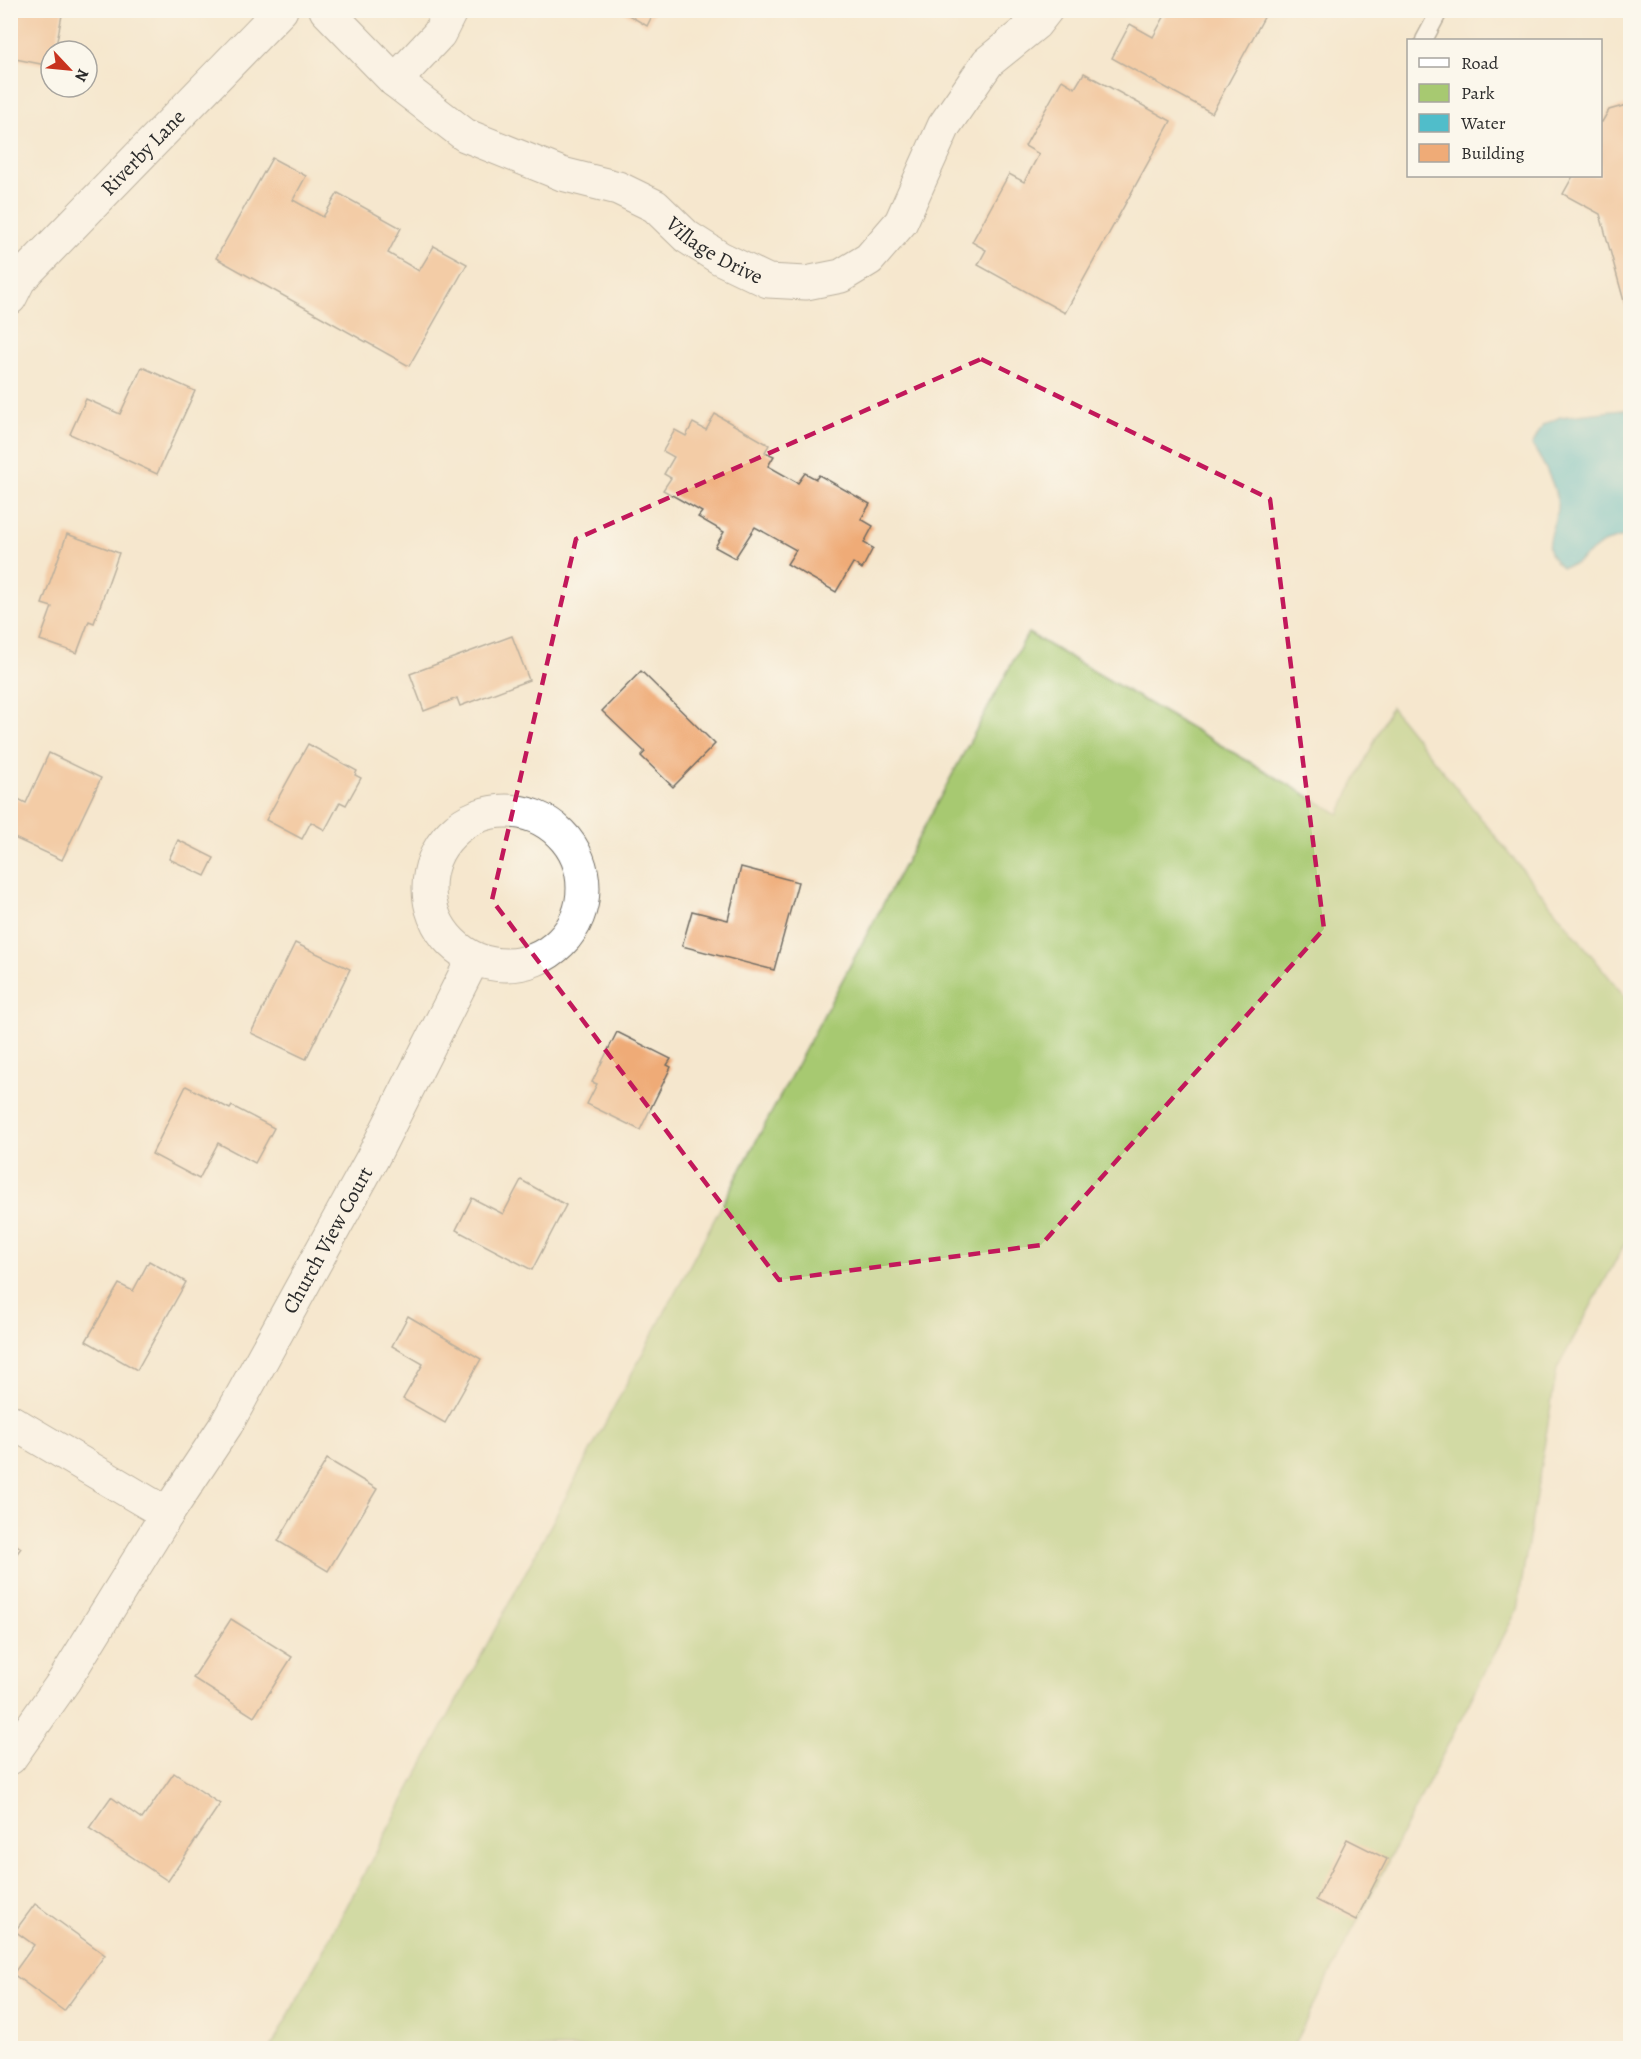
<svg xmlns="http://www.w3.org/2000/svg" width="1641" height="2059" viewBox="0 0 1641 2059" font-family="Alegreya,serif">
	<rect width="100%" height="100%" fill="#fbf7ec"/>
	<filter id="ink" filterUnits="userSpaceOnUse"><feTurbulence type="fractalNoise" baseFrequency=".0167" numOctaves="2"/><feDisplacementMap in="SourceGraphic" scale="12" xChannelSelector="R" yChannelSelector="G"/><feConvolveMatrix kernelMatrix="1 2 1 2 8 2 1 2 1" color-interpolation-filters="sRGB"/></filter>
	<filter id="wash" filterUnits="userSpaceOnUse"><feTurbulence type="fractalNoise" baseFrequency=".008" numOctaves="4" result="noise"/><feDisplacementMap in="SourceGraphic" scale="24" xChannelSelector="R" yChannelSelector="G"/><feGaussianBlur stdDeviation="1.35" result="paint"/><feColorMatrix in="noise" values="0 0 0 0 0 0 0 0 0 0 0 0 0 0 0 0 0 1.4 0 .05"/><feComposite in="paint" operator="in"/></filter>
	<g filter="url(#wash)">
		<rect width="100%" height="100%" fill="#f5e7ce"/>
		<polygon fill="#a7c971" stroke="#697a4e" stroke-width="1.5" points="1028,633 1339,814 1391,707 1630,1003 1630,1234 1557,1369 1517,1610 1292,2048 271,2048"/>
		<path fill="#50bdca" stroke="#3e747a" stroke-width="1.5" d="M1630,409V535L1603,543L1575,564L1562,567C1533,546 1560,527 1557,501C1555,484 1541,459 1532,445L1543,425L1560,417Z"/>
		<g id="blocks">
			<g fill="#efab77">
				<polygon points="10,10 63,10 55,51 51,51 51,66 10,58"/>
				<polygon points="620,10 655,10 647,26"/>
				<polygon points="1168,10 1268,10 1212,113 1112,58 1130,24 1153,37"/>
				<polygon points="1084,73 1171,121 1065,313 978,265 986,250 972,242 1009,174 1024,182 1039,154 1025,146 1062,80 1075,88"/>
				<polygon points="1630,104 1630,323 1600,214 1563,194 1573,176 1600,176 1600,121 1602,122 1609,110"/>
				<polygon points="272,158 306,176 293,200 323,217 338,193 401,228 388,253 419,271 434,246 467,264 409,366 216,258"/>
				<polygon points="142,367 195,391 157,474 70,434 86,399 120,414"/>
				<polygon points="715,414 769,445 765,452 774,456 768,466 798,483 805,473 816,479 819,475 870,504 861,519 873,526 864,543 873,548 862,569 853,563 836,592 787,564 796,550 755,527 735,558 715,547 724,532 698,517 702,512 663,490 671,478 664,474 674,457 663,451 675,430 686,436 693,423 706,430"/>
				<polygon points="67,534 119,553 94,623 89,621 77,653 40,640 52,607 42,604"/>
				<polygon points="512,636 529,680 460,706 457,698 424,711 410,674"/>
				<polygon points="641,671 715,744 673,787 641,756 645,752 602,711"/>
				<polygon points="308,744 357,771 355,775 361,778 346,805 340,802 325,830 311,822 302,839 266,820"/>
				<polygon points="49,753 101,778 62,860 10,836 10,795 26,803"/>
				<polygon points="178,840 214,858 205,876 169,859"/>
				<polygon points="741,867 798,882 774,970 682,946 692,911 728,920"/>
				<polygon points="295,943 350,969 306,1059 251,1033"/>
				<polygon points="617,1032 671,1059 667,1065 671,1067 640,1130 587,1104 597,1084 592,1082"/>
				<polygon points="186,1086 230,1109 232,1106 274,1128 255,1163 218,1143 199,1179 152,1154"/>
				<polygon points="521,1180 566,1205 532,1270 456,1230 472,1198 503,1214"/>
				<polygon points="149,1261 186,1282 137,1370 86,1341 119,1284 133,1291"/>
				<polygon points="408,1316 481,1359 445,1423 403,1399 423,1364 392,1346"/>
				<polygon points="327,1459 377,1489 328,1571 278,1541"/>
				<polygon points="10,1541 21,1548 10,1563"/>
				<polygon points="231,1619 292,1657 254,1717 193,1678"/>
				<polygon points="174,1773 220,1804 168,1881 89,1828 111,1797 142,1819"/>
				<polygon points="1347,1839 1387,1859 1356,1920 1316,1900"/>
				<polygon points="35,1904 105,1955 64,2011 13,1974 34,1945 15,1931"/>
			</g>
		</g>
	</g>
	<g filter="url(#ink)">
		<use href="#blocks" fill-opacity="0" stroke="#726d64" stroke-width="1.5"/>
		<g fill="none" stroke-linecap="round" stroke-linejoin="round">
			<g stroke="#726d64" stroke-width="19">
				<polyline id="lane" points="1424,40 1440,10"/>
			</g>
			<g stroke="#726d64" stroke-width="35">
				<g id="street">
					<path id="s1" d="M326,10L395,81L465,135L562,174L618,188L655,206L687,237L720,258L768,281L806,283L841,276L869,259L901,222L944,126L988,62L1035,24L1046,10"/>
					<polyline points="395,81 439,34 451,10"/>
					<path id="s2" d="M10,298L19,280L281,10"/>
					<circle cx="506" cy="888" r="77"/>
					<polyline points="10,1421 167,1514"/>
					<path id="s3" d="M10,1758L64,1681L167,1514L226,1425L372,1159L473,959"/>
				</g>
			</g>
			<use href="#lane" stroke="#fff" stroke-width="16"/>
			<use href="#street" stroke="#fff" stroke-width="33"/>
		</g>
	</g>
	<path d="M0 0H1641V2059H0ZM981,359L1270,499L1324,929L1041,1245L779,1280L492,900L576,539Z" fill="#f5e7ce" fill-opacity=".55" fill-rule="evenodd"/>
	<path fill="none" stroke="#c2185b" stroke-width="4.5" stroke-dasharray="12 8" stroke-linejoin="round" d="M981,359L1270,499L1324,929L1041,1245L779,1280L492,900L576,539Z"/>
	<g text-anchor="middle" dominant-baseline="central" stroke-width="4.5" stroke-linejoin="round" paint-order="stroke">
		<g font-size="21" fill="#2b2b2b" stroke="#fbf7ec">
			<text stroke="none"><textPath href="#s2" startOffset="198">Riverby Lane</textPath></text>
			<text stroke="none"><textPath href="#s1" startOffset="466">Village Drive</textPath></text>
			<text stroke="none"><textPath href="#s3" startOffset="608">Church View Court</textPath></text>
		</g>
	</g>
	<rect width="1641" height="2059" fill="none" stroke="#fbf7ec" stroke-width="36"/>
	<rect x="1407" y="39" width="195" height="138" fill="#fbf7ec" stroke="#a8a59f" stroke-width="1.5"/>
	<rect x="1419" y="58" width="30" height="9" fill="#ffffff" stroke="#a8a59f" stroke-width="1.5"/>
	<text x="1461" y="69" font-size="18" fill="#2b2b2b">Road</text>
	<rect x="1419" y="84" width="30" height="18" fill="#a7c971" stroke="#a8a59f" stroke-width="1.5"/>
	<text x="1461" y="99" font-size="18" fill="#2b2b2b">Park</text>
	<rect x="1419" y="114" width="30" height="18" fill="#50bdca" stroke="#a8a59f" stroke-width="1.5"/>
	<text x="1461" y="129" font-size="18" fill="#2b2b2b">Water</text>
	<rect x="1419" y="144" width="30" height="18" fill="#efab77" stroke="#a8a59f" stroke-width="1.5"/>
	<text x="1461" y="159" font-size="18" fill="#2b2b2b">Building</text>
	<g transform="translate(69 69) rotate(116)"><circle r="28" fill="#fbf7ec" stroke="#a8a59f" stroke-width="1.5"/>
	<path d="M0-4.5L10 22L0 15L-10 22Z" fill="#c8321e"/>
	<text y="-9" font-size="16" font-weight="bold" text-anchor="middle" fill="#2b2b2b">N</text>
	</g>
</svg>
